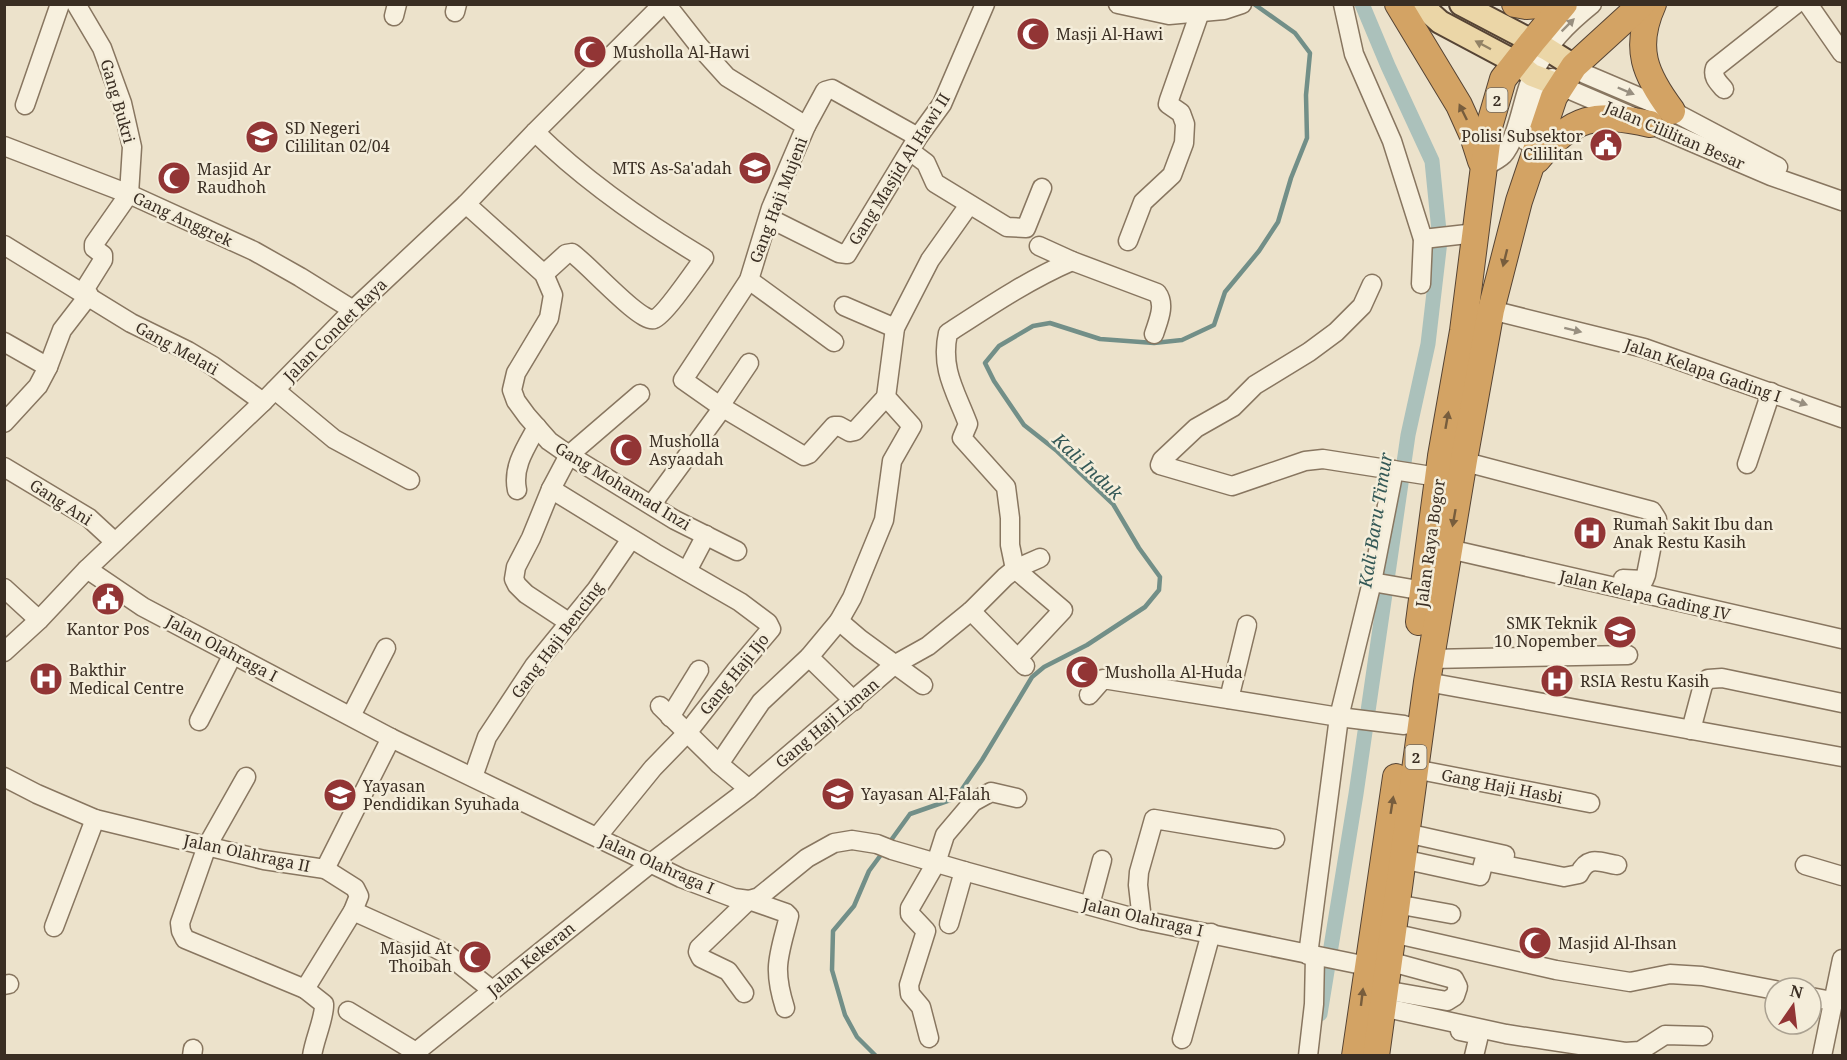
<svg xmlns="http://www.w3.org/2000/svg" width="1847" height="1060" viewBox="0 0 1847 1060" font-family="'Noto Serif',serif">
	<rect width="100%" height="100%" fill="#ece2cb"/>
	<g fill="none" stroke-linecap="round" stroke-linejoin="round">
		<g stroke="#728f88" stroke-width="4.5">
			<polyline points="889,843 910,814 956,798 982,760 1032,677 1044,667 1087,645 1145,607 1159,590 1160,577 1139,548 1113,504 1057,451 1024,425 994,381 985,363 999,346 1033,326 1050,323 1100,339 1154,343 1182,340 1214,325 1225,292 1259,251 1278,222 1291,178 1307,138 1306,95 1310,53 1295,33 1254,4"/>
			<polyline points="876,1056 857,1037 845,1015 832,970 833,931 854,906 869,871 883,852"/>
		</g>
		<polyline stroke="#abc1bb" stroke-width="15" points="1320,1014 1356,794 1408,435 1428,344 1440,241 1432,161 1388,66 1362,4"/>
		<g stroke="#887660" stroke-width="21">
			<g id="minor">
				<polyline points="76,4 102,48 122,103 132,147 129,194 94,244 94,248 103,255 103,260 83,292"/>
				<polyline points="666,4 699,46 727,77 806,126 771,208 749,280 683,380 720,406 804,456 809,454 834,426 839,426 850,432 855,431 886,397"/>
				<polyline points="1118,4 1169,15 1224,10 1242,4"/>
				<polyline points="1343,4 1354,54 1392,141 1423,239 1421,284"/>
				<polyline points="1808,4 1842,53"/>
				<polyline points="455,12 457,4"/>
				<polyline points="394,16 397,4"/>
				<polyline points="1574,66 1585,74 1672,111 1778,167"/>
				<polyline points="1561,86 1771,176 1842,201"/>
				<path d="M1724,89C1718,82 1712,77 1715,68L1796,4"/>
				<polyline points="25,105 60,4"/>
				<polyline points="806,126 825,91 832,89 918,137"/>
				<path d="M535,132C585,181 644,222 704,258C696,269 664,316 654,319C641,324 586,262 572,253L566,254L544,274"/>
				<polyline points="1526,141 1539,100 1552,78"/>
				<polyline points="4,146 129,194 254,251 300,277 353,310"/>
				<polyline points="910,151 926,163 935,183 1007,227 1026,228 1042,188"/>
				<path d="M1483,167C1489,164 1498,160 1503,155C1518,139 1523,95 1533,74C1548,43 1566,25 1592,4"/>
				<polyline points="466,204 544,274 553,295 549,318 516,373 512,390 516,401 527,416 549,441 569,455 675,520 737,551"/>
				<polyline points="769,218 839,253 847,254 918,137 942,104 985,4"/>
				<polyline points="1423,239 1476,233"/>
				<polyline points="1128,241 1143,202 1172,175 1184,143 1185,124 1181,113 1168,104 1169,100 1200,12"/>
				<polyline points="4,245 131,323 188,351 213,366 263,402"/>
				<path d="M1039,246L1072,261L1157,293C1166,305 1158,321 1154,334"/>
				<polyline points="749,280 834,342"/>
				<polyline points="1372,284 1362,306 1336,332 1309,352 1255,385 1233,407 1196,428 1162,460 1160,465 1232,486 1305,461 1323,459 1438,477"/>
				<polyline points="844,306 895,328"/>
				<polyline points="1491,310 1644,348 1842,418"/>
				<polyline points="4,342 48,367"/>
				<polyline points="275,390 334,439 410,480"/>
				<polyline points="720,406 749,363"/>
				<polyline points="4,423 38,386 48,367 62,330 89,295"/>
				<polyline points="1454,459 1652,511 1657,519 1646,575 1644,580 1623,579"/>
				<polyline points="1747,464 1771,392"/>
				<polyline points="4,467 89,518 115,542"/>
				<polyline points="551,489 655,553 740,602 768,623 771,629 737,669 687,733 653,768 597,837"/>
				<path d="M517,490C512,467 526,447 537,427"/>
				<polyline points="652,504 718,414"/>
				<polyline points="1449,549 1842,639"/>
				<polyline points="87,569 143,607 391,738 681,878 734,898 749,900 759,897 807,858 834,843 852,840 877,844 892,850 964,871 1142,920 1367,966"/>
				<polyline points="687,571 706,535"/>
				<polyline points="1372,582 1424,591"/>
				<polyline points="4,588 39,620"/>
				<polyline points="971,611 1025,666"/>
				<polyline points="839,621 852,598 884,520 892,461 912,426 886,397 895,328 930,260 969,205"/>
				<polyline points="570,623 526,594 517,585 514,579 516,567 531,538 551,489 569,455 640,394"/>
				<polyline points="4,652 39,620 87,569 263,402 353,310 466,204 535,132 663,4"/>
				<polyline points="809,657 854,701"/>
				<path d="M1018,658L1063,610L1015,569L1010,545V518L1006,487L962,438L968,424C956,392 940,369 948,333C988,307 1028,280 1072,261"/>
				<polyline points="1431,659 1628,655"/>
				<polyline points="1427,682 1842,757"/>
				<polyline points="1089,695 1103,679 1339,717 1404,725"/>
				<polyline points="1229,699 1247,625"/>
				<polyline points="660,706 719,764 749,789"/>
				<polyline points="351,716 386,648"/>
				<polyline points="670,717 699,670"/>
				<polyline points="199,721 233,654"/>
				<polyline points="1691,730 1703,685 1708,679 1722,678 1842,703"/>
				<polyline points="719,764 761,702 809,657 839,621 860,639 923,685"/>
				<polyline points="1414,769 1590,803"/>
				<polyline points="4,777 37,794 95,819 264,860 325,869 391,738"/>
				<polyline points="246,777 207,846 180,923 181,931 185,939 305,989 353,911 359,896 355,888 325,869"/>
				<polyline points="473,777 487,737 534,666 596,590 631,539"/>
				<polyline points="1406,833 1505,855"/>
				<path d="M1402,859L1480,876L1484,861L1564,877L1579,874C1588,855 1599,862 1617,865"/>
				<polyline points="1805,865 1842,876"/>
				<polyline points="1396,904 1451,914"/>
				<polyline points="1090,905 1102,860"/>
				<polyline points="353,911 435,948 448,955 492,990"/>
				<polyline points="1142,920 1138,885 1139,872 1154,819 1275,839"/>
				<polyline points="949,924 964,871"/>
				<polyline points="54,927 95,819"/>
				<polyline points="1392,933 1556,970 1630,982 1670,974 1702,976 1775,990"/>
				<polyline points="1308,955 1339,717 1372,582 1394,470"/>
				<polyline points="4,985 9,984"/>
				<path d="M305,989L324,1004C325,1017 314,1040 312,1056"/>
				<polyline points="1384,990 1447,1001 1455,996 1458,987 1454,979 1388,961"/>
				<path d="M744,993L728,971L701,958L698,952L699,948L749,900L786,913L789,916C779,956 772,967 785,1008"/>
				<polyline points="1811,997 1832,1001"/>
				<polyline points="1382,1007 1506,1034 1625,1052 1640,1051 1665,1035 1703,1036"/>
				<polyline points="348,1011 416,1052"/>
				<polyline points="1460,1031 1479,1035 1474,1056"/>
				<polyline points="929,1038 921,1007 910,994 909,985 926,931 910,914 910,908 936,863 945,835 973,802 991,792 1017,798"/>
				<polyline points="1182,1039 1211,933"/>
				<polyline points="192,1056 193,1049"/>
				<polyline points="411,1056 651,863 749,789 894,665 928,646 971,611 1005,577 1015,569 1040,558"/>
				<polyline points="1308,1056 1314,1004 1315,956"/>
				<polyline points="1822,1056 1842,959"/>
			</g>
		</g>
		<g stroke="#564434" stroke-width="26">
			<g id="major">
				<polyline points="1420,4 1440,22 1517,63 1532,75 1561,86"/>
				<polyline points="1461,4 1547,49 1574,66"/>
			</g>
		</g>
		<g stroke="#564434" stroke-width="28">
			<g id="highway">
				<polyline points="1398,4 1459,105 1473,136 1481,161"/>
				<polyline points="1515,4 1526,6 1553,4"/>
				<path d="M1653,4C1633,48 1645,75 1672,111"/>
				<path d="M1537,160C1573,116 1595,112 1650,124"/>
				<polyline points="1419,622 1441,456 1463,331 1489,127 1503,79 1532,42 1564,4"/>
				<polyline points="1355,1056 1396,777"/>
				<polyline points="1376,1056 1427,682 1464,460 1491,310 1519,201 1554,97 1574,66 1642,4"/>
			</g>
		</g>
		<use href="#minor" stroke="#f7f0de" stroke-width="18"/>
		<use href="#major" stroke="#ebd6a7" stroke-width="22"/>
		<use href="#highway" stroke="#d3a364" stroke-width="26"/>
	</g>
	<defs><path id="oneway-solid" d="M-6-.8H1V-3.2L6.5 0L1 3.2V.8H-6Z" transform="scale(1.5)"/></defs>
	<g fill="#988f80">
		<use href="#oneway-solid" transform="translate(1568 25) rotate(-45)"/>
		<use href="#oneway-solid" transform="translate(1626 91) rotate(23)"/>
		<use href="#oneway-solid" transform="translate(1573 330) rotate(14)"/>
		<use href="#oneway-solid" transform="translate(1799 402) rotate(20)"/>
	</g>
	<use fill="#928265" href="#oneway-solid" transform="translate(1483 45) rotate(-152)"/>
	<g fill="#775d3d">
		<use href="#oneway-solid" transform="translate(1463 112) rotate(-116)"/>
		<use href="#oneway-solid" transform="translate(1505 258) rotate(104)"/>
		<use href="#oneway-solid" transform="translate(1447 420) rotate(-80)"/>
		<use href="#oneway-solid" transform="translate(1454 518) rotate(100)"/>
		<use href="#oneway-solid" transform="translate(1392 805) rotate(-81)"/>
		<use href="#oneway-solid" transform="translate(1362 997) rotate(-83)"/>
	</g>
	<defs>
		<g id="mosque-disc" transform="scale(1.725)"><circle r="9.5" fill="#923535" stroke="#f4edda"/><path d="M3.5-4.9A6 6 0 1 0 3.5 4.9A5 5 0 1 1 3.5-4.9Z" fill="#fff"/></g>
		<g id="school-disc" transform="scale(1.725)"><circle r="9.5" fill="#923535" stroke="#f4edda"/><path d="M0-5L7-2L0 1L-7-2ZM-4 1L0 2.5L4 1V4Q0 6-4 4Z" fill="#fff"/></g>
		<g id="civic-disc" transform="scale(1.725)"><circle r="9.5" fill="#923535" stroke="#f4edda"/><path d="M-.6-6.5H3V-4.5H.6V-3L4-1V1h2V6H-6V1h2V-1L-.6-3ZM-1.2 2.5V6h2.4V2.5Z" fill="#fff"/></g>
		<g id="hospital-disc" transform="scale(1.725)"><circle r="9.5" fill="#923535" stroke="#f4edda"/><path d="M-5-5h3v3.5h4V-5h3V5h-3V1.5h-4V5h-3Z" fill="#fff"/></g>
	</defs>
	<g fill-rule="evenodd">
		<use href="#mosque-disc" x="1033" y="34"/>
		<use href="#mosque-disc" x="590" y="52"/>
		<use href="#school-disc" x="262" y="137"/>
		<use href="#civic-disc" x="1606" y="145"/>
		<use href="#school-disc" x="755" y="168"/>
		<use href="#mosque-disc" x="174" y="178"/>
		<use href="#mosque-disc" x="626" y="450"/>
		<use href="#hospital-disc" x="1590" y="533"/>
		<use href="#civic-disc" x="108" y="599"/>
		<use href="#school-disc" x="1620" y="632"/>
		<use href="#mosque-disc" x="1082" y="672"/>
		<use href="#hospital-disc" x="46" y="679"/>
		<use href="#hospital-disc" x="1557" y="681"/>
		<use href="#school-disc" x="838" y="794"/>
		<use href="#school-disc" x="340" y="795"/>
		<use href="#mosque-disc" x="1535" y="943"/>
		<use href="#mosque-disc" x="475" y="957"/>
	</g>
	<g text-anchor="middle" dominant-baseline="central" stroke-width="5" stroke-linejoin="round" paint-order="stroke">
		<g fill="#f4edda" stroke="#72675a" stroke-width="1.5">
			<rect x="1486.5" y="88" width="21" height="24" rx="4.5"/>
			<rect x="1405.5" y="745" width="21" height="24" rx="4.5"/>
		</g>
		<g font-size="15" font-weight="bold" fill="#3a2e23">
			<text x="1497" y="100">2</text>
			<text x="1416" y="757">2</text>
		</g>
		<g font-size="16" fill="#3a2e23" stroke="#f4edda" text-anchor="start">
			<text x="1056" y="34">Masji Al-Hawi</text>
			<text x="613" y="52">Musholla Al-Hawi</text>
			<text x="285" y="128">SD Negeri<tspan x="285" dy="18">Cililitan 02/04</tspan></text>
			<text x="1583" y="136" text-anchor="end">Polisi Subsektor<tspan x="1583" dy="18">Cililitan</tspan></text>
			<text x="732" y="168" text-anchor="end">MTS As-Sa'adah</text>
			<text x="197" y="169">Masjid Ar<tspan x="197" dy="18">Raudhoh</tspan></text>
			<text x="649" y="441">Musholla<tspan x="649" dy="18">Asyaadah</tspan></text>
			<text x="1613" y="524">Rumah Sakit Ibu dan<tspan x="1613" dy="18">Anak Restu Kasih</tspan></text>
			<text x="1597" y="623" text-anchor="end">SMK Teknik<tspan x="1597" dy="18">10 Nopember</tspan></text>
			<text x="108" y="629" text-anchor="middle">Kantor Pos</text>
			<text x="69" y="670">Bakthir<tspan x="69" dy="18">Medical Centre</tspan></text>
			<text x="1105" y="672">Musholla Al-Huda</text>
			<text x="1580" y="681">RSIA Restu Kasih</text>
			<text x="363" y="786">Yayasan<tspan x="363" dy="18">Pendidikan Syuhada</tspan></text>
			<text x="861" y="794">Yayasan Al-Falah</text>
			<text x="1558" y="943">Masjid Al-Ihsan</text>
			<text x="452" y="948" text-anchor="end">Masjid At<tspan x="452" dy="18">Thoibah</tspan></text>
		</g>
		<g font-size="16" fill="#3a2e23" stroke="#f4edda">
			<text transform="translate(118 101) rotate(74)">Gang Bukri</text>
			<text transform="translate(1675 135) rotate(23)">Jalan Cililitan Besar</text>
			<text transform="translate(899 169) rotate(-58)">Gang Masjid Al Hawi II</text>
			<text transform="translate(778 200) rotate(-69)">Gang Haji Mujeni</text>
			<text transform="translate(183 219) rotate(25)">Gang Anggrek</text>
			<text transform="translate(335 330) rotate(-45)">Jalan Condet Raya</text>
			<text transform="translate(177 348) rotate(29)">Gang Melati</text>
			<text transform="translate(1703 370) rotate(19)">Jalan Kelapa Gading I</text>
			<text transform="translate(623 486) rotate(31)">Gang Mohamad Inzi</text>
			<text transform="translate(61 502) rotate(33)">Gang Ani</text>
			<text transform="translate(1430 543) rotate(-82)">Jalan Raya Bogor</text>
			<text transform="translate(1645 595) rotate(13)">Jalan Kelapa Gading IV</text>
			<text transform="translate(557 640) rotate(-53)">Gang Haji Bencing</text>
			<text transform="translate(222 648) rotate(28)">Jalan Olahraga I</text>
			<text transform="translate(734 674) rotate(-51)">Gang Haji Ijo</text>
			<text transform="translate(827 723) rotate(-40)">Gang Haji Liman</text>
			<text transform="translate(1502 786) rotate(11)">Gang Haji Hasbi</text>
			<text transform="translate(247 853) rotate(12)">Jalan Olahraga II</text>
			<text transform="translate(657 864) rotate(24)">Jalan Olahraga I</text>
			<text transform="translate(1143 917) rotate(13)">Jalan Olahraga I</text>
			<text transform="translate(531 959) rotate(-39)">Jalan Kekeran</text>
		</g>
		<g font-size="18" font-style="italic" fill="#335856" stroke="#f4edda">
			<text transform="translate(1088 466) rotate(43)">Kali Induk</text>
			<text transform="translate(1375 520) rotate(-81)">Kali Baru Timur</text>
		</g>
	</g>
	<rect width="1847" height="1060" fill="none" stroke="#3a2e23" stroke-width="12"/>
	<g transform="translate(1793 1006) rotate(14)"><circle r="28" fill="#f4edda" stroke="#aaa191" stroke-width="1.5"/>
	<path d="M0-4.5L10 22L0 15L-10 22Z" fill="#923535"/>
	<text y="-9" font-size="16" font-weight="bold" text-anchor="middle" fill="#3a2e23">N</text>
	</g>
</svg>
